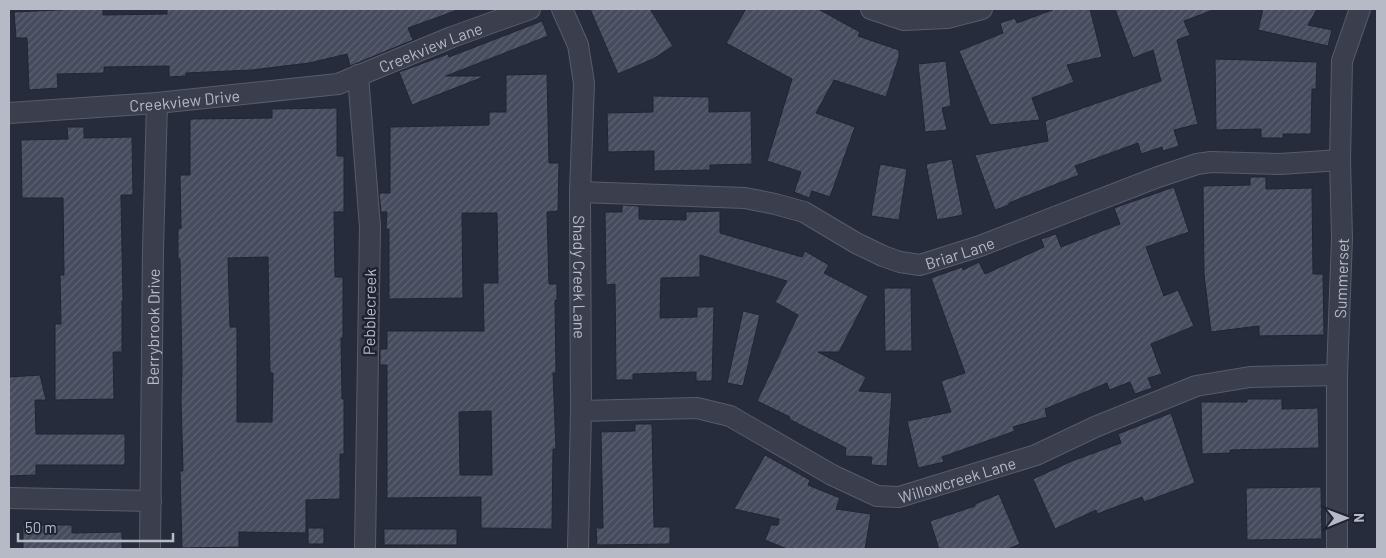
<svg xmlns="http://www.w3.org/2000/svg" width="1386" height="558" viewBox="0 0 1386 558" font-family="Barlow,sans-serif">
	<defs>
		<pattern id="building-hatch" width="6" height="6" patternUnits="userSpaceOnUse" patternTransform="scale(1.25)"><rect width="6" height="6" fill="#464b5d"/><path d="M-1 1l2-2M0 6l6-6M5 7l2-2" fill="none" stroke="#5e6373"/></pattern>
	</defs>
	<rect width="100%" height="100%" fill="#272c3c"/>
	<g fill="url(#building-hatch)" stroke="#212533" fill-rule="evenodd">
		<polygon points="79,9 103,9 103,15 167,14 167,9 455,9 455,11 408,28 413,40 350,66 347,54 309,63 252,70 186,73 186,76 169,77 169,66 104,67 104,73 57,74 58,88 29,90 27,38 16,38 14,12"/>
		<polygon points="590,9 650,9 673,46 653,59 618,74"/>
		<polygon points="746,9 818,9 860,32 858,36 899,50 899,57 886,97 834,80 816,113 855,127 830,197 812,191 809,198 794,192 801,172 767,161 792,79 726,43"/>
		<polygon points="1055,9 1090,9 1102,57 1067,65 1074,82 1032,98 1040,120 990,125 959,51 1003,33 1000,23 1015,18 1017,23"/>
		<polygon points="1115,9 1213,9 1213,10 1184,21 1190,35 1177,40 1198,124 1174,130 1179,146 1163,151 1162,147 1141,154 1138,143 1075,166 1079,175 1009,203 1009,205 995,210 975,155 1048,141 1045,121 1161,81 1153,50 1133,58"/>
		<polygon points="1263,9 1317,9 1308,25 1332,30 1328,46 1258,30"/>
		<polygon points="542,21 548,36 446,76 483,76 483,77 412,105 399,72 448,54 449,57"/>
		<polygon points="1215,59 1317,62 1316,89 1312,89 1311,134 1283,134 1283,138 1261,138 1261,129 1216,130"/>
		<polygon points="946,61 951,106 942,108 947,130 925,132 918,64"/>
		<path d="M547,74L549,163H559L558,211L547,212L549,284H557V300H555L556,373H553L556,449H553L552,529L481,528V497L387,498V365H380V349H387V331H484L483,283H498L497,213H462L463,298L389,299V229H386L387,212H381L379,193H390V127L489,125V112H506V75ZM491,411L492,475H460L459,412Z"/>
		<polygon points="653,96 709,97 709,112 751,111 752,164 710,165 710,170 654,171 654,151 608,152 607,113 653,112"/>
		<path d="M337,108V156H344V212H334L335,277H343V338H341L342,399H344V454H340V499L306,500V533L239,532V547L182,548L180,471H183L181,398L182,371L180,259H178V229L181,228L180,175H190V119L272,118V109ZM268,257L270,373H273L272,422H237V327H230L228,258Z"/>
		<polygon points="67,127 84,127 84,138 132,137 133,195 121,195 123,301 122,301 122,352 113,352 114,399 55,400 55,324 61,324 60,275 64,275 63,198 22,198 21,140 68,139"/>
		<polygon points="952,159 963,215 937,220 926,164"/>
		<polygon points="880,164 907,169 899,220 871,216"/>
		<polygon points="1250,177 1266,177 1266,189 1312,188 1313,274 1323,274 1324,335 1259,336 1259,326 1211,332 1204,274 1203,186 1250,185"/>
		<polygon points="1174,187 1189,232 1146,247 1164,296 1178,290 1194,326 1151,344 1162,374 1148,378 1152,388 1135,394 1130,382 1109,390 1107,383 1045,409 1047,417 1013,427 1015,431 942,457 944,462 918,468 907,421 951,412 941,381 965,373 931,278 962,267 963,270 979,262 985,274 1044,247 1041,239 1056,234 1061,247 1120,224 1114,208"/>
		<polygon points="622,205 639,206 639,219 686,220 686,212 720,211 720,233 802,257 805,251 829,265 824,273 868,296 839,352 818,352 866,377 859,391 892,393 887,466 871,465 872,457 845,456 846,448 789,419 790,417 757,401 798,315 775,302 787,281 700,255 700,277 661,278 660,318 697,317 697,307 714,307 712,381 696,381 696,372 633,374 633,380 616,380 615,284 606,285 605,212 622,212"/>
		<polygon points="884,288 911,288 912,351 885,351"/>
		<polygon points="743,311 760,315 743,386 727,383"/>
		<polygon points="40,375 46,400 35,400 36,434 125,434 125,465 36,465 36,475 9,476 9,377"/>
		<polygon points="1247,399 1282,399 1282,409 1318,408 1319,448 1230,450 1230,453 1202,454 1201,402 1247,402"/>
		<polygon points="1171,413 1195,483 1144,502 1142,497 1097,514 1096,510 1055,529 1033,479 1072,461 1121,443 1118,434"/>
		<polygon points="635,424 652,424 654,527 670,527 670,544 597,545 596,528 603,528 601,432 635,431"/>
		<polygon points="765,455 810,480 808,485 840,498 836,509 871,514 865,549 787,549 765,540 771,525 778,525 779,519 734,509"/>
		<polygon points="1321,487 1322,539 1247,540 1246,488"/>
		<polygon points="999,494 1020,544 1008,549 939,549 930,521 975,506 975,504"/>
		<polygon points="23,525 72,525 72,533 122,532 122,549 23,549"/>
		<rect x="308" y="528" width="16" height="16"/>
		<rect x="384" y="529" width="73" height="16"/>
	</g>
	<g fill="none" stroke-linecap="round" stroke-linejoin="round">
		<g stroke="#585c6a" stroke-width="22">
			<g id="street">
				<path id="s1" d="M562,9L578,45L584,83L580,192L581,411L578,549"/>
				<polyline points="871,9 904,20 947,18 982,9"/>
				<polyline points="358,75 370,227 365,549"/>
				<path id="s2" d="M9,113L157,103L338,84L452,37L530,9"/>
				<path id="s3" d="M580,192L745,198L775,204L804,212L856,243L883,256L900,262L920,265L980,246L1158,177L1197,164L1211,162L1280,164L1340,160"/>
				<path id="s4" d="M581,411L697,408L730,416L832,475L877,496L899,497L1036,455L1095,427L1196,386L1250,377L1337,375"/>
				<polyline points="9,498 151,501"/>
				<path id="s5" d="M150,549L153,250L157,103"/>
				<path id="s6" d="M1337,549V375L1342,238L1340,160L1342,61L1360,9"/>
			</g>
		</g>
		<use href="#street" stroke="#3b3e4c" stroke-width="20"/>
	</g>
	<g text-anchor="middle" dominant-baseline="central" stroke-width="5" stroke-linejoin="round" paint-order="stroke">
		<g font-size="16" fill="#b6bac7" stroke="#1f2331">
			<text stroke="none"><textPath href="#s2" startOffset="430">Creekview Lane</textPath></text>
			<text stroke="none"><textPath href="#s2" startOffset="176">Creekview Drive</textPath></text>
			<text stroke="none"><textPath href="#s3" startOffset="396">Briar Lane</textPath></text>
			<text stroke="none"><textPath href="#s1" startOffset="272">Shady Creek Lane</textPath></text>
			<text stroke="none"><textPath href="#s6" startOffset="271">Summerset</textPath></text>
			<text transform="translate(369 312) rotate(-89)">Pebblecreek</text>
			<text stroke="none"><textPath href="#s5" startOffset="222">Berrybrook Drive</textPath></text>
			<text stroke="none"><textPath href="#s4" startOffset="400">Willowcreek Lane</textPath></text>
		</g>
	</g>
	<rect width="1386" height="558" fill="none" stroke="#b6bac7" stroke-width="20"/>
	<g transform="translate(1346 518) rotate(89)" stroke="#1f2331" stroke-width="4" paint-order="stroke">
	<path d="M0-4L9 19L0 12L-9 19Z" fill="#b6bac7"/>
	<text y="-8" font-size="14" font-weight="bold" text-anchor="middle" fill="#b6bac7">N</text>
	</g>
	<path d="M18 533v8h155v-8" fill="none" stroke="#b6bac7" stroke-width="2.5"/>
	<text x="25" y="533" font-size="15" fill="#b6bac7" stroke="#1f2331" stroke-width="4" paint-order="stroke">50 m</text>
</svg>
